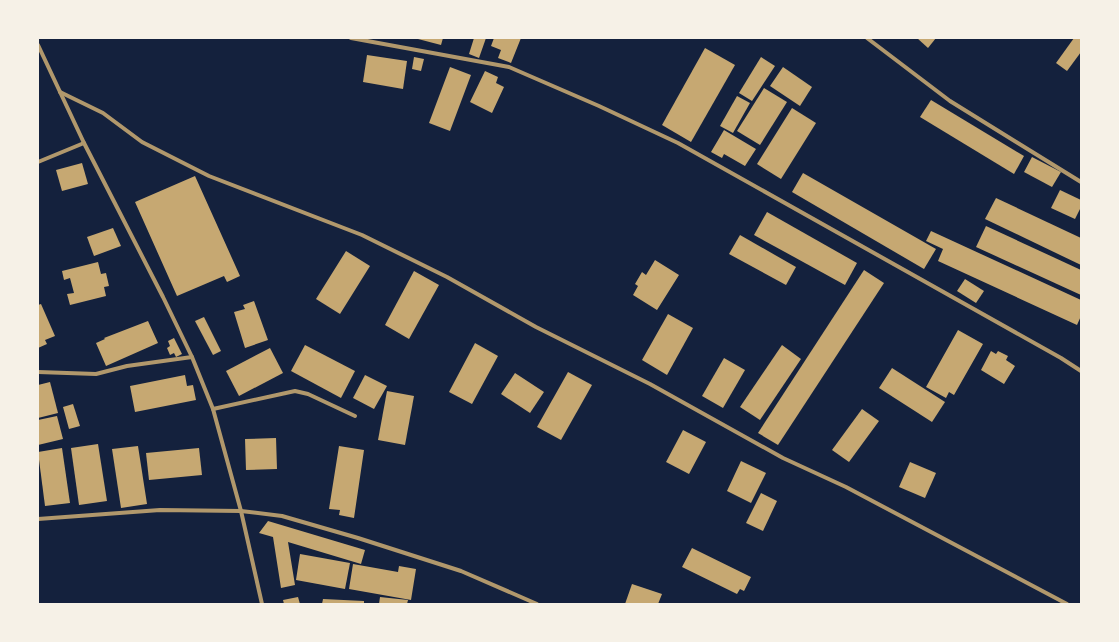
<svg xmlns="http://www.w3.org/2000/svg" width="1119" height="642" viewBox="0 0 1119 642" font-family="Manrope,sans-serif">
	<rect width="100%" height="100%" fill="#14213d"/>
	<g fill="#c6a872">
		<polygon points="418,38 443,38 441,45 418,39"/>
		<polygon points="474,38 486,38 479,58 469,54"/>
		<polygon points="494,38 521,38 511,63 498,58 501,50 491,46"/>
		<polygon points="917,38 936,38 928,48"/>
		<polygon points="1074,38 1081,38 1081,52 1067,71 1056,63"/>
		<polygon points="705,48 735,65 691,142 662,125"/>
		<polygon points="367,55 407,61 403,89 363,82"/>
		<polygon points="414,57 424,59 421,71 412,69"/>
		<polygon points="761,57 775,66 752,101 739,93"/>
		<polygon points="450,67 471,75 450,131 429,123"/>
		<polygon points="783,67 812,87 800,106 770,86"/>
		<polygon points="485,71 498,77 496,83 504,87 492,113 470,102"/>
		<polygon points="764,88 787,102 760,145 737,131"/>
		<polygon points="737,96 750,103 733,133 720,126"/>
		<polygon points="931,100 1024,156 1014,174 920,117"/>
		<polygon points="792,108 816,123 781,179 757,164"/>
		<polygon points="724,130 756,149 745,166 724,154 722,158 711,152"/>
		<polygon points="1032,157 1061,172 1052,187 1024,172"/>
		<polygon points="82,163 88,184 62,191 56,170"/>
		<polygon points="803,173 936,249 924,269 792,192"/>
		<polygon points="195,176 240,276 227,282 224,276 177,296 135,202"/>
		<polygon points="1060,190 1081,200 1081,207 1075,219 1051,208"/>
		<polygon points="996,198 1081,238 1081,265 985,219"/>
		<polygon points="767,212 857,263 845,285 754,235"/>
		<polygon points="986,226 1081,270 1081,295 976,247"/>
		<polygon points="113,228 121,246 94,256 87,237"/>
		<polygon points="931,231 1081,300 1081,316 1077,325 938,261 943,249 926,241"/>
		<polygon points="740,235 796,267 786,285 729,254"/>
		<polygon points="346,251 370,266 340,314 316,299"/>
		<polygon points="655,260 679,275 657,310 633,295 638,286 635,284 642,272 646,275"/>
		<polygon points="98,262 101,274 106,273 109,286 104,287 106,296 70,305 67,294 74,293 70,278 64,280 62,271"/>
		<polygon points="864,270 884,283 778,445 758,433"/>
		<polygon points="414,271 439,285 409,339 385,325"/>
		<polygon points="965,279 984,291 976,303 957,291"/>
		<polygon points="254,301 268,340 245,348 234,312 245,309 243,305"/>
		<polygon points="41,304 55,336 45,340 47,344 38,348 38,305"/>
		<polygon points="668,314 693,328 667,375 642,360"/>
		<polygon points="204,317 221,351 213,355 195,321"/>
		<polygon points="148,321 158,343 106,366 96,343 105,339 104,338"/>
		<polygon points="958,330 983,344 954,395 949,392 946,398 926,387"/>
		<polygon points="174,338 182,354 176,357 174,353 170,355 167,348 170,346 168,341"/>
		<polygon points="475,343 498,356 472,404 449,392"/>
		<polygon points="305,345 355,371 341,398 291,371"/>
		<polygon points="782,345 801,359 760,420 740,407"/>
		<polygon points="270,348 283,373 239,396 226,371"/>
		<polygon points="991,351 996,354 998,351 1008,356 1006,360 1015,366 1004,384 981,370"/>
		<polygon points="724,358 745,370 723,408 702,396"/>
		<polygon points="892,368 945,402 932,422 879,388"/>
		<polygon points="568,372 592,385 561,440 537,427"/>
		<polygon points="515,373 544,392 530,413 501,394"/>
		<polygon points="185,375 187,386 193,385 196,400 135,412 130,386"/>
		<polygon points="365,375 387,386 374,409 353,398"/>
		<polygon points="50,382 58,413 38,418 38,385"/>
		<polygon points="387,391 414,396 405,445 378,440"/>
		<polygon points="73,404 80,426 69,429 63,407"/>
		<polygon points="862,409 879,421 849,462 832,450"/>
		<polygon points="57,416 63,439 38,445 38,420"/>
		<polygon points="683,430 706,442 689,474 666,462"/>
		<polygon points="276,438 277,469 246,470 245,439"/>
		<polygon points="98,444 107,501 79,505 71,448"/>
		<polygon points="138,446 147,504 121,508 112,449"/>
		<polygon points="339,446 364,450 354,518 339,515 340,510 329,509"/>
		<polygon points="62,448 70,503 45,506 38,452"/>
		<polygon points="199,448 202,475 149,480 146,453"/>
		<polygon points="741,461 766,473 751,503 727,491"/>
		<polygon points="910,462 936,473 925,498 899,487"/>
		<polygon points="761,493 777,501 763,531 746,523"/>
		<polygon points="268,521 365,550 361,564 288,542 295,585 281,588 273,537 259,533"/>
		<polygon points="692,548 751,577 744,591 740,589 737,594 682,567"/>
		<polygon points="300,554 350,563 345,589 296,580"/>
		<polygon points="353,564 398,572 399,566 416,569 411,600 349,589"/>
		<polygon points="632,584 662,594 658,604 625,604"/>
		<polygon points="298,597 300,604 284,604 283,600"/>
		<polygon points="380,597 408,600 407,604 379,604"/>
		<polygon points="323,599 364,601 364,604 322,604"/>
	</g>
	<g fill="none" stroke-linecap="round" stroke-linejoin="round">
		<g stroke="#b1986c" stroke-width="4">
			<polyline points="351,38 509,67 599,106 678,143 1061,358 1081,371"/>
			<polyline points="867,38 950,101 1081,182"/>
			<polyline points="38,45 84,143 163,297 192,357 213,409 241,511 262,604"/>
			<polyline points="60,92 103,113 142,142 209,176 362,235 447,277 536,327 650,384 783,458 846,487 1067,604"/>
			<polyline points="38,162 84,143"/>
			<polyline points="38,372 96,374 127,366 192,357"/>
			<polyline points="213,409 295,391 308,394 355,416"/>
			<polyline points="38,519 160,510 241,511 282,516 358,538 461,571 537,604"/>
		</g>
	</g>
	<rect width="1119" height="642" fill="none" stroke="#f6f1e7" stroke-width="78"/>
</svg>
